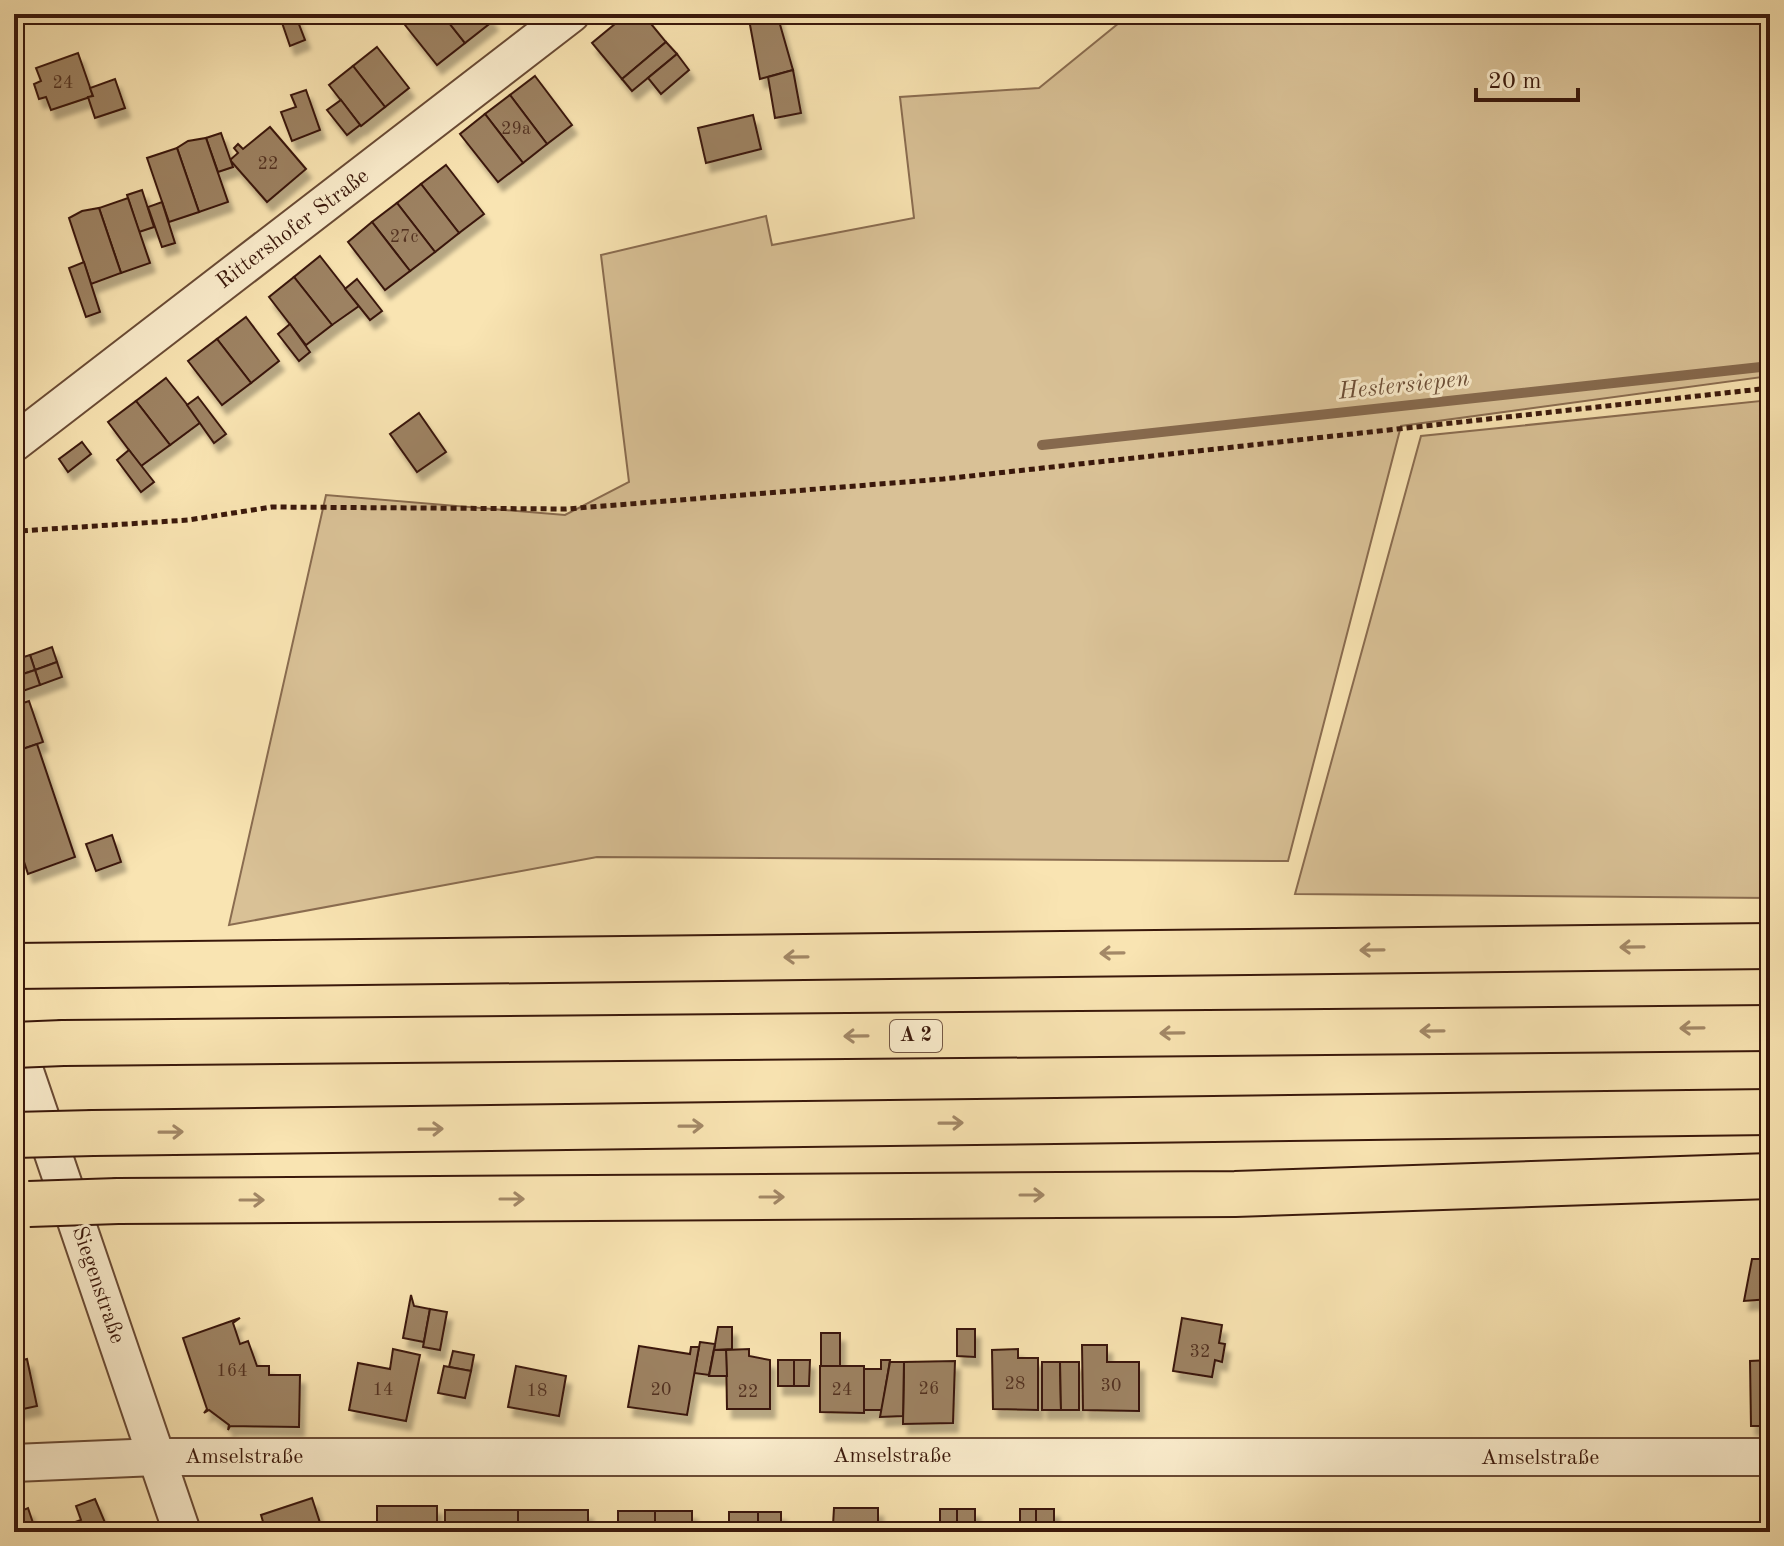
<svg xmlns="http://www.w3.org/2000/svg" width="1784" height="1546" viewBox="0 0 1784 1546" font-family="'Old Standard TT',serif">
	<defs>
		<filter id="shadow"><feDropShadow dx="5" dy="9" stdDeviation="2" flood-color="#0004"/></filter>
	</defs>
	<rect width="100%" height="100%" fill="#f9e4b2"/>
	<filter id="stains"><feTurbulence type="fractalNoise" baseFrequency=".0025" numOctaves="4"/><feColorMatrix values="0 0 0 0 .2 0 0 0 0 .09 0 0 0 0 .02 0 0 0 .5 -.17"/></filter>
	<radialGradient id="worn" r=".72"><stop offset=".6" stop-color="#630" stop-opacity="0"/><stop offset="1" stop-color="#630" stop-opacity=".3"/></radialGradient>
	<g fill="#d9c196" stroke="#8a6c50" stroke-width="2">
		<polygon points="1130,14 1770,14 1770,376 1401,426 1288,861 597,857 229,925 326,495 565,515 629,482 601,255 766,216 772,245 914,218 900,97 1039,88"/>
		<polygon points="1770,400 1770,898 1295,894 1421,436"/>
	</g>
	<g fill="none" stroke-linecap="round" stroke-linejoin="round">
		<polyline stroke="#86694d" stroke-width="10" points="1042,445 1770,366"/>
	</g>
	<g fill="#9d8262" stroke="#3a180b" stroke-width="2" filter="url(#shadow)">
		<polygon points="279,14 295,14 305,40 290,46"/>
		<polygon points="419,14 442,14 465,43 437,65 405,25"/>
		<polygon points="442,14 487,14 493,21 465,43"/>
		<polygon points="627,14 643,14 666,42 622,79 592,43"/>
		<polygon points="748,14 777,14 793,70 760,79"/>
		<polygon points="666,42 677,54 632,91 622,79"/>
		<polygon points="377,47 409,88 385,107 353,66"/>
		<polygon points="78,53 93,96 51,110 46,97 39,99 34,84 41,81 36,68"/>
		<polygon points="677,54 689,70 661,94 648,78"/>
		<polygon points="353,66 385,107 361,126 329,85"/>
		<polygon points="793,70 801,113 775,118 768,77"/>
		<polygon points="535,76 572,125 547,144 510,95"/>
		<polygon points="115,79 125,108 95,118 88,97 93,96 90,88"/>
		<polygon points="306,90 320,130 292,141 281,112 296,107 291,95"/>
		<polygon points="510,95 547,144 523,163 485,114"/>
		<polygon points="341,100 360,125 347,135 327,110"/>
		<polygon points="485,114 523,163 498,182 460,134"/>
		<polygon points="753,115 761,149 706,163 698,128"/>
		<polygon points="270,127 306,169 267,202 230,160 238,153 234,148 238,144 243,149"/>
		<polygon points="221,133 233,167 218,172 206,138"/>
		<polygon points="206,138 228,202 199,212 177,148 188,141"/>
		<polygon points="177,148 199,212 169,222 147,158"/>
		<polygon points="446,165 484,214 459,233 421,184"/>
		<polygon points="421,184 459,233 435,252 397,203"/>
		<polygon points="142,190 154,227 139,232 127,195"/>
		<polygon points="128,198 150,263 121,273 99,208"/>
		<polygon points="162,202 175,243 162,247 148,207"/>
		<polygon points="397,203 435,252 410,271 372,222"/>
		<polygon points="99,208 121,273 91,284 69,218 82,211"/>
		<polygon points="372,222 410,271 385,290 348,242"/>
		<polygon points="320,256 359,306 332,325 294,277"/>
		<polygon points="84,262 100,312 86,317 69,268"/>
		<polygon points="294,277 332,325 306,345 269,297"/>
		<polygon points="357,279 382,311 370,320 345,289"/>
		<polygon points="246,317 279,361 251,383 217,339"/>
		<polygon points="290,324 310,352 299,361 278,334"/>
		<polygon points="217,339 251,383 222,405 188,361"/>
		<polygon points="166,378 201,422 170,445 136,401"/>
		<polygon points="198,397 226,434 214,443 187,405"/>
		<polygon points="136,401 170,445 141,466 108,422"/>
		<polygon points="419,413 446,452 417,472 390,434"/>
		<polygon points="82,442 91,454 68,472 59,459"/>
		<polygon points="129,450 154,482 141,492 117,460"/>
		<polygon points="52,647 57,662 35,670 30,655"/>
		<polygon points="30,655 35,670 14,677 14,660"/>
		<polygon points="57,662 62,677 40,685 35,670"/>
		<polygon points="35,670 40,685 14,694 14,677"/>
		<polygon points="29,701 43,742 14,752 14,706"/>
		<polygon points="37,744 75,857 28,874 14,831 14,752"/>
		<polygon points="112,835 121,862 96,871 86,844"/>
		<polygon points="1752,1259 1770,1259 1770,1299 1744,1301"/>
		<polygon points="411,1295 414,1306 430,1309 424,1342 403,1338"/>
		<polygon points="430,1309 447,1312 440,1350 423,1347"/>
		<polygon points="240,1318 233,1323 240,1344 248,1341 257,1366 269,1366 269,1375 300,1375 299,1427 230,1426 228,1430 229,1425 209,1410 204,1413 207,1409 183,1338"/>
		<polygon points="1182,1318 1222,1325 1219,1343 1225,1344 1222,1362 1215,1360 1212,1377 1173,1371"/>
		<polygon points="718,1327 732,1327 732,1349 714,1350"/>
		<polygon points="957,1329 975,1329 975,1357 957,1356"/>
		<rect x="821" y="1333" width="19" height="33"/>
		<polygon points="700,1342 715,1344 709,1375 694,1373"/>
		<polygon points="1082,1345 1107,1345 1107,1362 1139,1362 1139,1411 1083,1410"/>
		<polygon points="639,1346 690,1354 691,1347 699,1347 687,1415 628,1407"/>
		<polygon points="393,1349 420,1355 406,1421 349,1410 358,1363 390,1369"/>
		<polygon points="749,1349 749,1356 770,1360 770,1409 727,1409 726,1350"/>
		<polygon points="1018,1349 1018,1358 1038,1358 1038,1410 993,1409 992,1350"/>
		<polygon points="714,1350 726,1350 727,1376 709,1376"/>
		<polygon points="453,1351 474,1355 471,1371 449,1367"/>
		<polygon points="27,1359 37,1406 14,1411 14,1362"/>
		<rect x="778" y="1360" width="16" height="26"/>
		<polygon points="794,1360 810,1360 809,1386 794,1386"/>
		<polygon points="881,1360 890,1360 882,1410 864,1410 864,1369 881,1369"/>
		<polygon points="1770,1360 1770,1426 1751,1426 1750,1361"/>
		<polygon points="955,1361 953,1423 903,1424 904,1362"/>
		<polygon points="890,1362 904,1362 903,1416 880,1417"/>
		<polygon points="1042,1362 1060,1362 1061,1410 1042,1410"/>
		<polygon points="1060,1362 1079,1362 1079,1410 1061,1410"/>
		<polygon points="444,1366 471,1371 465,1398 438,1393"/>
		<polygon points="516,1366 566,1376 559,1416 508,1407"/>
		<polygon points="820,1366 864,1366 864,1413 820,1412"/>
		<polygon points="312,1498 323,1532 266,1532 261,1515"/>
		<polygon points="95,1499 109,1532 63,1532 61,1527 81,1520 76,1506"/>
		<rect x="377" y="1506" width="60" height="26"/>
		<polygon points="28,1508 36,1532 20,1532 14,1514"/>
		<polygon points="834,1508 878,1508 878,1532 828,1532 828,1525 833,1525"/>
		<rect x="940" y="1509" width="17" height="23"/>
		<rect x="957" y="1509" width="18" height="23"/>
		<rect x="1020" y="1509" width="16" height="23"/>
		<rect x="1036" y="1509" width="18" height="23"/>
		<rect x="445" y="1510" width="73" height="22"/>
		<rect x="518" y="1510" width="70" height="22"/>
		<rect x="618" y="1511" width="37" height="21"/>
		<rect x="655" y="1511" width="37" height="21"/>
		<rect x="729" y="1512" width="29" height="20"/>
		<rect x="758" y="1512" width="23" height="20"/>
	</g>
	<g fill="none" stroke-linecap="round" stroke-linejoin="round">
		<g stroke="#6a4b35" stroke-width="40">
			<g id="minor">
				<polyline points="14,443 571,14"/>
				<polyline points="14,1039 182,1532"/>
				<polyline points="14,1463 156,1457 1770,1457"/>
			</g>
		</g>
		<g stroke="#3a180b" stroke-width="48">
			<g id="motorway">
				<polyline points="14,966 1770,946"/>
				<polyline points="63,1043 1770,1028"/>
				<polyline points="93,1133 1770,1112"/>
				<polyline points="118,1201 1235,1194 1770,1176"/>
			</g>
		</g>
		<polyline stroke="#3a180b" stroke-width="5" stroke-dasharray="6 4" stroke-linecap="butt" points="14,526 19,531 188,520 272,507 566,509 943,479 1770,388"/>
		<use href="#minor" stroke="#fbedcd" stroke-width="36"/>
		<use href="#motorway" stroke="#f9e4b2" stroke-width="44"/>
		<g stroke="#3a180b" stroke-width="48" stroke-linecap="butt">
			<g id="motorway-bridge">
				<polyline points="14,1045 63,1043"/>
				<polyline points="14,1135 93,1133"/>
				<polyline points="29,1204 118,1201"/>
			</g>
		</g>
		<use href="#motorway-bridge" stroke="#f9e4b2" stroke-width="44"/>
	</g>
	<defs><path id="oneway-shaft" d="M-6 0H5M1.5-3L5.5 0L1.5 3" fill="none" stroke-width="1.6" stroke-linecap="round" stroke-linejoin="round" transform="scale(2)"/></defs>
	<g stroke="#a38867">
		<use href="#oneway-shaft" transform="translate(1632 947) rotate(179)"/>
		<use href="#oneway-shaft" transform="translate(1372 950) rotate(179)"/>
		<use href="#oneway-shaft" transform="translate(1112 953) rotate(179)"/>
		<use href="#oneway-shaft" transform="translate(796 957) rotate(179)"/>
		<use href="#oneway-shaft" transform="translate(1692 1028) rotate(179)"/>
		<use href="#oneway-shaft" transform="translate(1432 1031) rotate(179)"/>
		<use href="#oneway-shaft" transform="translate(1172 1033) rotate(179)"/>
		<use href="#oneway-shaft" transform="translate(856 1036) rotate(179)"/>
		<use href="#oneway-shaft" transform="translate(951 1123) rotate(-1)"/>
		<use href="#oneway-shaft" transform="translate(691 1126) rotate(-1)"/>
		<use href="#oneway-shaft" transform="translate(431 1129) rotate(-1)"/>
		<use href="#oneway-shaft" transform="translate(171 1132) rotate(-1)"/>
		<use href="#oneway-shaft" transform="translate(1032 1195)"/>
		<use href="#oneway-shaft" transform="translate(772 1197)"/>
		<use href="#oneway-shaft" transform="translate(512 1199)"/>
		<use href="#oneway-shaft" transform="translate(252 1200)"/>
	</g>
	<g text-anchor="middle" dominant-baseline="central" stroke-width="6" stroke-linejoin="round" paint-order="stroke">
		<g font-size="18" fill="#533221">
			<text x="63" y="83">24</text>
			<text x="516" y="129">29a</text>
			<text x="268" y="164">22</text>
			<text x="404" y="237">27c</text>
			<text x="1200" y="1352">32</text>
			<text x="232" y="1371">164</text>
			<text x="1015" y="1384">28</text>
			<text x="1111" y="1386">30</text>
			<text x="929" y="1389">26</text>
			<text x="383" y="1390">14</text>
			<text x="661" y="1390">20</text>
			<text x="842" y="1390">24</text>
			<text x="537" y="1391">18</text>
			<text x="748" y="1392">22</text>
		</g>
		<rect fill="#fbedcd" stroke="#745845" stroke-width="2" x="890" y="1020" width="52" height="32" rx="6"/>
		<g font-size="20" font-weight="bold" fill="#3a180b">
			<text x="916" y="1036">A 2</text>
		</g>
		<g font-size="22" fill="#3a180b" stroke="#fbedcd">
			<text transform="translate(293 229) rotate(-37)">Rittershofer Straße</text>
			<text transform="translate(98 1285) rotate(71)">Siegenstraße</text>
			<text x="892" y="1456">Amselstraße</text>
			<text x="244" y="1457">Amselstraße</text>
			<text x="1540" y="1458">Amselstraße</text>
		</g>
		<g font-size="24" font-style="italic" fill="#6c4e37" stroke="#fbedcd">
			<text transform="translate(1404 386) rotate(-6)">Hestersiepen</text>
		</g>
	</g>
	<rect width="1784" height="1546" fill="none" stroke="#f9e4b2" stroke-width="48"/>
	<rect x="16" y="16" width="1752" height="1514" fill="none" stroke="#3a180b" stroke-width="4"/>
	<rect x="24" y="24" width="1736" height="1498" fill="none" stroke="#3a180b" stroke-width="2"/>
	<path d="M1476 88v12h102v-12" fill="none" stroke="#3a180b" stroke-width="4"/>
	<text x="1488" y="88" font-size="24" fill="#3a180b" stroke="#fbedcd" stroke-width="6" paint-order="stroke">20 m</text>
	<rect width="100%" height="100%" filter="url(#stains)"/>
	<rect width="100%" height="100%" fill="url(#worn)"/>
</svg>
